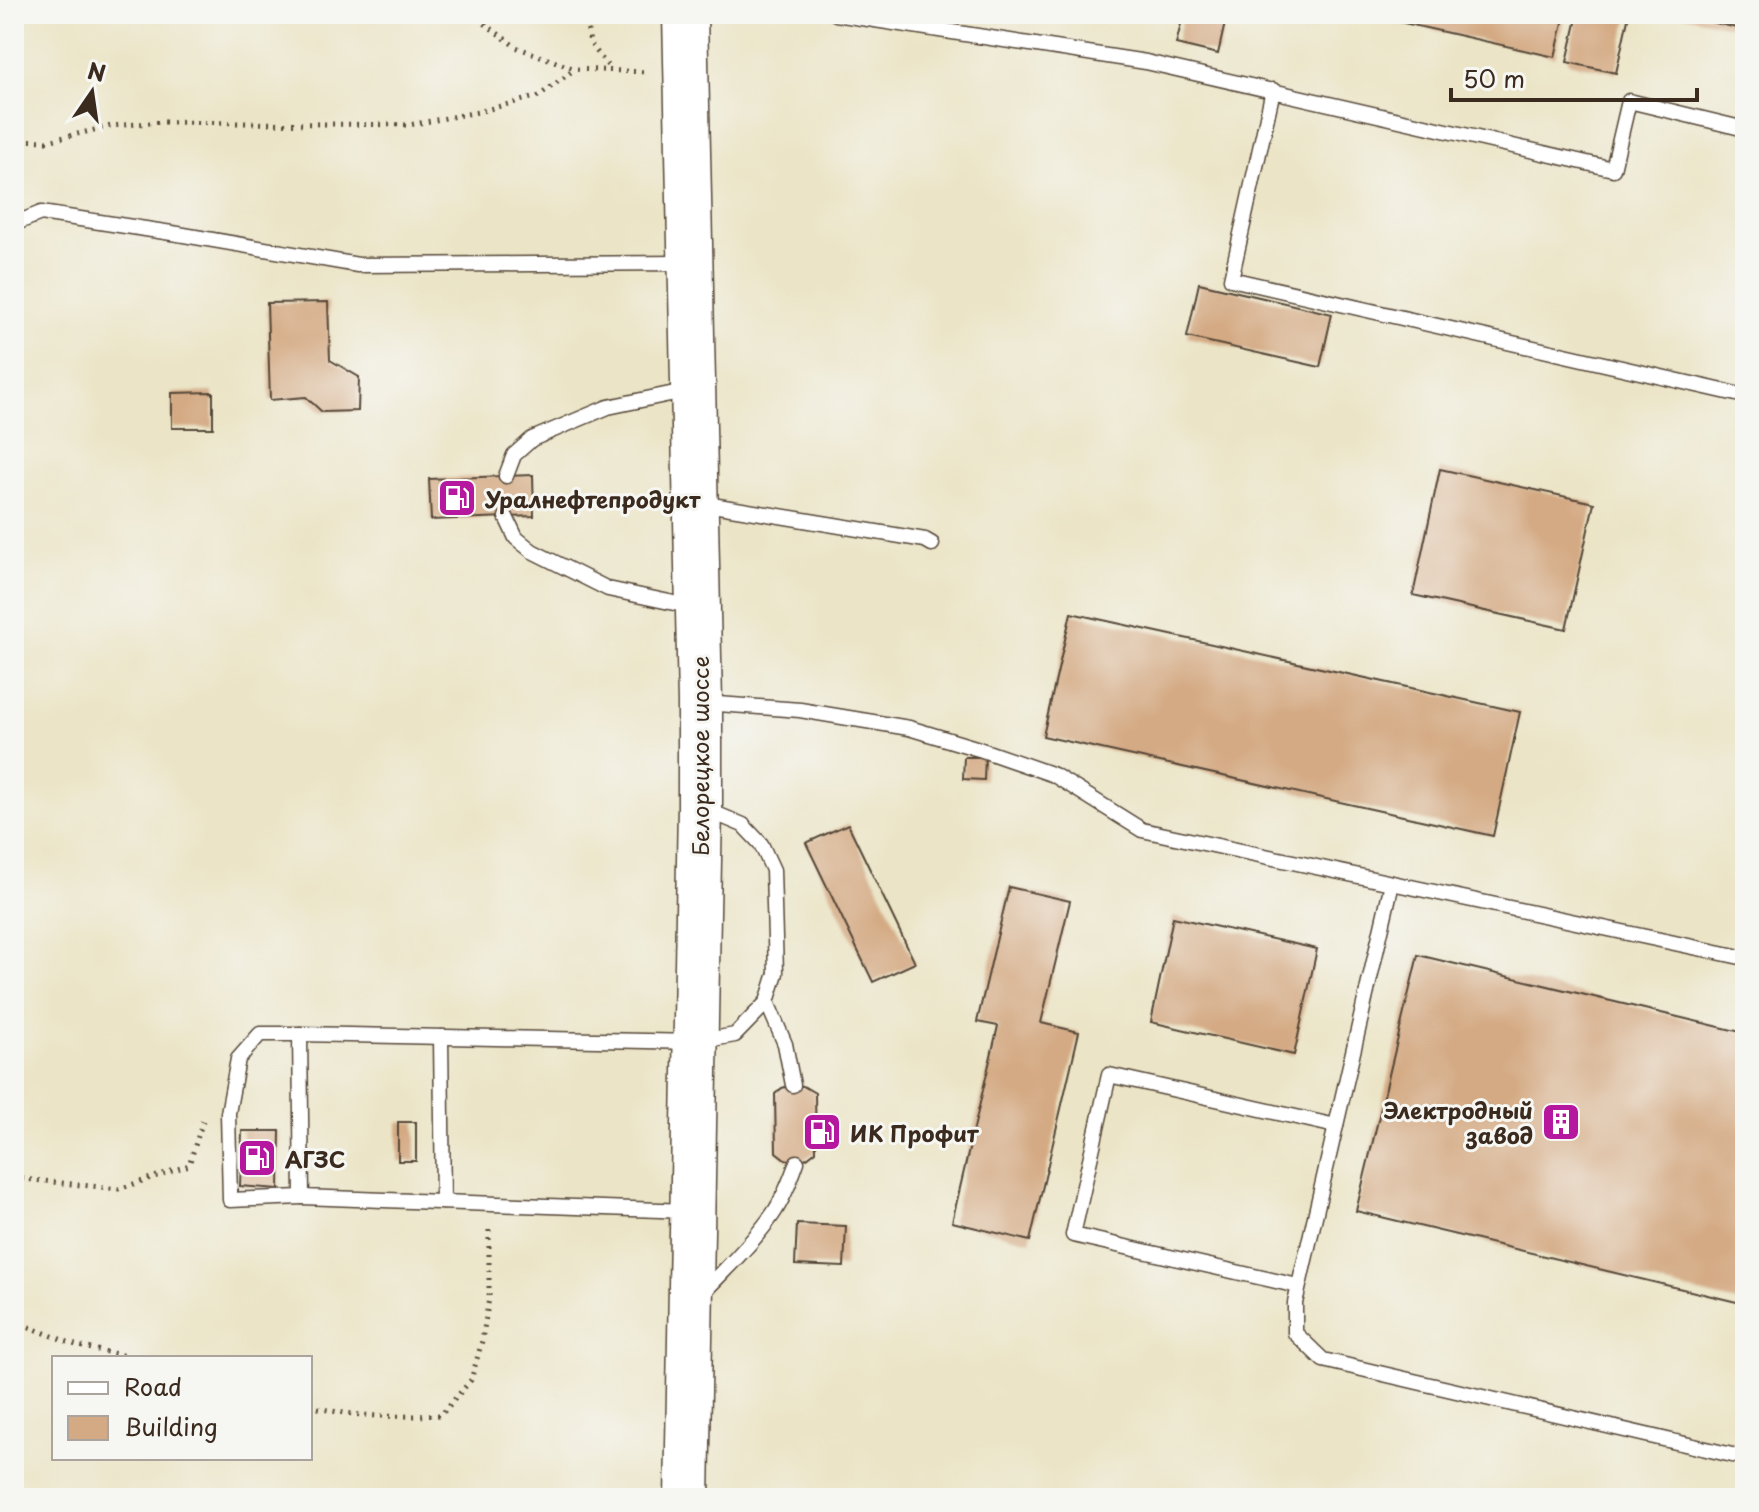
<svg xmlns="http://www.w3.org/2000/svg" width="1759" height="1512" viewBox="0 0 1759 1512" font-family="'Playpen Sans',sans-serif">
	<rect width="100%" height="100%" fill="#f6f6f2"/>
	<filter id="ink" filterUnits="userSpaceOnUse"><feTurbulence type="fractalNoise" baseFrequency=".0125" numOctaves="2"/><feDisplacementMap in="SourceGraphic" scale="16" xChannelSelector="R" yChannelSelector="G"/><feConvolveMatrix kernelMatrix="1 2 1 2 8 2 1 2 1" color-interpolation-filters="sRGB"/></filter>
	<filter id="wash" filterUnits="userSpaceOnUse"><feTurbulence type="fractalNoise" baseFrequency=".006" numOctaves="4" result="noise"/><feDisplacementMap in="SourceGraphic" scale="32" xChannelSelector="R" yChannelSelector="G"/><feGaussianBlur stdDeviation="1.8" result="paint"/><feColorMatrix in="noise" values="0 0 0 0 0 0 0 0 0 0 0 0 0 0 0 0 0 1.4 0 .05"/><feComposite in="paint" operator="in"/></filter>
	<g filter="url(#wash)">
		<rect width="100%" height="100%" fill="#ebe4c6"/>
		<g id="blocks">
			<g fill="#d4aa84">
				<polygon points="1161,14 1227,14 1218,54 1176,44 1182,20"/>
				<polygon points="1364,14 1565,14 1555,57"/>
				<polygon points="1578,14 1629,14 1616,73 1567,62"/>
				<polygon points="1682,14 1745,14 1745,30 1682,15"/>
				<polygon points="1199,283 1332,314 1320,367 1187,337"/>
				<polygon points="328,302 330,360 359,377 358,411 322,412 306,397 270,400 267,303"/>
				<polygon points="213,392 213,428 172,428 172,393"/>
				<polygon points="1440,469 1594,503 1566,629 1413,595"/>
				<polygon points="533,475 534,516 431,520 429,479"/>
				<polygon points="1071,613 1520,712 1493,836 1043,736"/>
				<polygon points="964,757 985,757 984,780 963,779"/>
				<polygon points="848,824 915,963 873,982 806,843"/>
				<polygon points="1009,887 1070,901 1041,1023 1079,1032 1030,1241 952,1222 998,1026 977,1022"/>
				<polygon points="1173,917 1317,949 1294,1055 1151,1022"/>
				<polygon points="1418,955 1745,1033 1745,1304 1356,1211"/>
				<polygon points="793,1085 803,1086 815,1093 816,1151 807,1158 797,1162 785,1159 776,1152 775,1094 782,1088"/>
				<rect x="398" y="1122" width="18" height="39"/>
				<polygon points="242,1131 280,1131 279,1189 240,1186"/>
				<polygon points="797,1224 846,1226 844,1267 795,1265"/>
			</g>
		</g>
	</g>
	<g filter="url(#ink)">
		<use href="#blocks" fill-opacity="0" stroke="#554637" stroke-width="2"/>
		<g fill="none" stroke-linecap="round" stroke-linejoin="round">
			<g stroke="#554637" stroke-width="17">
				<g id="service">
					<polyline points="836,14 1146,62 1613,169 1629,101 1745,129"/>
					<polyline points="1273,90 1231,279 1745,396"/>
					<polyline points="14,224 41,213 178,234 358,265 686,263"/>
					<polyline points="506,476 514,455 532,439 608,407 689,390"/>
					<polyline points="700,503 925,540 932,544"/>
					<polyline points="506,517 516,538 532,551 608,589 693,607"/>
					<polyline points="704,703 800,710 909,728 979,749 1054,775 1142,830 1745,958"/>
					<polyline points="1392,883 1295,1303 1295,1333 1323,1360 1745,1458"/>
					<polyline points="767,1002 785,1044 793,1085"/>
					<polyline points="300,1034 260,1034 238,1059 228,1113 230,1200 302,1197"/>
					<polyline points="441,1037 443,1202"/>
					<polyline points="688,1211 302,1197 300,1034 696,1042 735,1035 767,1002 776,973 773,870 761,844 743,825 705,809"/>
					<polyline points="1298,1286 1073,1235 1109,1075 1336,1126"/>
					<path d="M702,1294C726,1268 753,1243 773,1214C784,1198 791,1179 797,1162"/>
				</g>
			</g>
			<g stroke="#554637" stroke-width="47">
				<polyline id="primary" points="685,14 700,703 700,807 687,1498"/>
			</g>
			<g stroke="#554637" stroke-width="5" stroke-dasharray="2 6" stroke-linecap="butt">
				<polyline points="472,14 516,47 575,69 648,72"/>
				<polyline points="585,14 590,43 611,70"/>
				<polyline points="14,140 48,141 111,126 164,122 409,125 478,112 539,96 575,69"/>
				<polyline points="14,1178 119,1189 189,1165 204,1117"/>
				<polyline points="14,1321 78,1346 136,1358"/>
				<path d="M310,1406C356,1418 393,1417 441,1415L471,1380L482,1341L489,1298V1225"/>
			</g>
			<use href="#service" stroke="#fff" stroke-width="14"/>
			<use href="#primary" stroke="#fff" stroke-width="44"/>
		</g>
	</g>
	<defs>
		<g id="fuel-square" transform="scale(2)"><rect x="-9" y="-9" width="18" height="18" rx="4" fill="#b5179e" stroke="#f6f6f2"/><path d="M-5.5-6h7V0h2V4h1.3V-2.5L3-4.5l.8-.8L6-3V5H2.5V1h-1V6h-7ZM-4.2-4.7v3.2H.2V-4.7Z" fill="#fff"/></g>
		<g id="building-square" transform="scale(2)"><rect x="-9" y="-9" width="18" height="18" rx="4" fill="#b5179e" stroke="#f6f6f2"/><path d="M-4-6H4V6H1V3H-1V6H-4ZM-2.5-4.3h1.7v1.8h-1.7ZM.8-4.3h1.7v1.8H.8ZM-2.5-1h1.7V.8h-1.7ZM.8-1h1.7V.8H.8Z" fill="#fff"/></g>
	</defs>
	<g fill-rule="evenodd">
		<use href="#fuel-square" x="457" y="498"/>
		<use href="#building-square" x="1561" y="1122"/>
		<use href="#fuel-square" x="822" y="1132"/>
		<use href="#fuel-square" x="257" y="1158"/>
	</g>
	<g text-anchor="middle" dominant-baseline="central" stroke-width="6" stroke-linejoin="round" paint-order="stroke">
		<g font-size="22" font-weight="bold" fill="#3b2a1e" stroke="#f6f6f2" text-anchor="start">
			<text x="485" y="498">Уралнефтепродукт</text>
			<text x="1533" y="1109" text-anchor="end">Электродный<tspan x="1533" dy="25">завод</tspan></text>
			<text x="850" y="1132">ИК Профит</text>
			<text x="285" y="1158">АГЗС</text>
		</g>
		<g font-size="22" fill="#3b2a1e" stroke="#f6f6f2">
			<text transform="translate(699 756) rotate(-90)">Белорецкое шоссе</text>
		</g>
	</g>
	<rect width="1759" height="1512" fill="none" stroke="#f6f6f2" stroke-width="48"/>
	<rect x="52" y="1356" width="260" height="104" fill="#f6f6f2" stroke="#aba49d" stroke-width="2"/>
	<rect x="68" y="1382" width="40" height="12" fill="#ffffff" stroke="#aba49d" stroke-width="2"/>
	<text x="124" y="1396" font-size="24" fill="#3b2a1e">Road</text>
	<rect x="68" y="1416" width="40" height="24" fill="#d4aa84" stroke="#aba49d" stroke-width="2"/>
	<text x="124" y="1436" font-size="24" fill="#3b2a1e">Building</text>
	<g transform="translate(92 92) rotate(13)" stroke="#f6f6f2" stroke-width="6" paint-order="stroke">
	<path d="M0-6L14 30L0 20L-14 30Z" fill="#3b2a1e"/>
	<text y="-12" font-size="22" font-weight="bold" text-anchor="middle" fill="#3b2a1e">N</text>
	</g>
	<path d="M1451 88v12h246v-12" fill="none" stroke="#3b2a1e" stroke-width="4"/>
	<text x="1463" y="88" font-size="24" fill="#3b2a1e" stroke="#f6f6f2" stroke-width="6" paint-order="stroke">50 m</text>
</svg>
